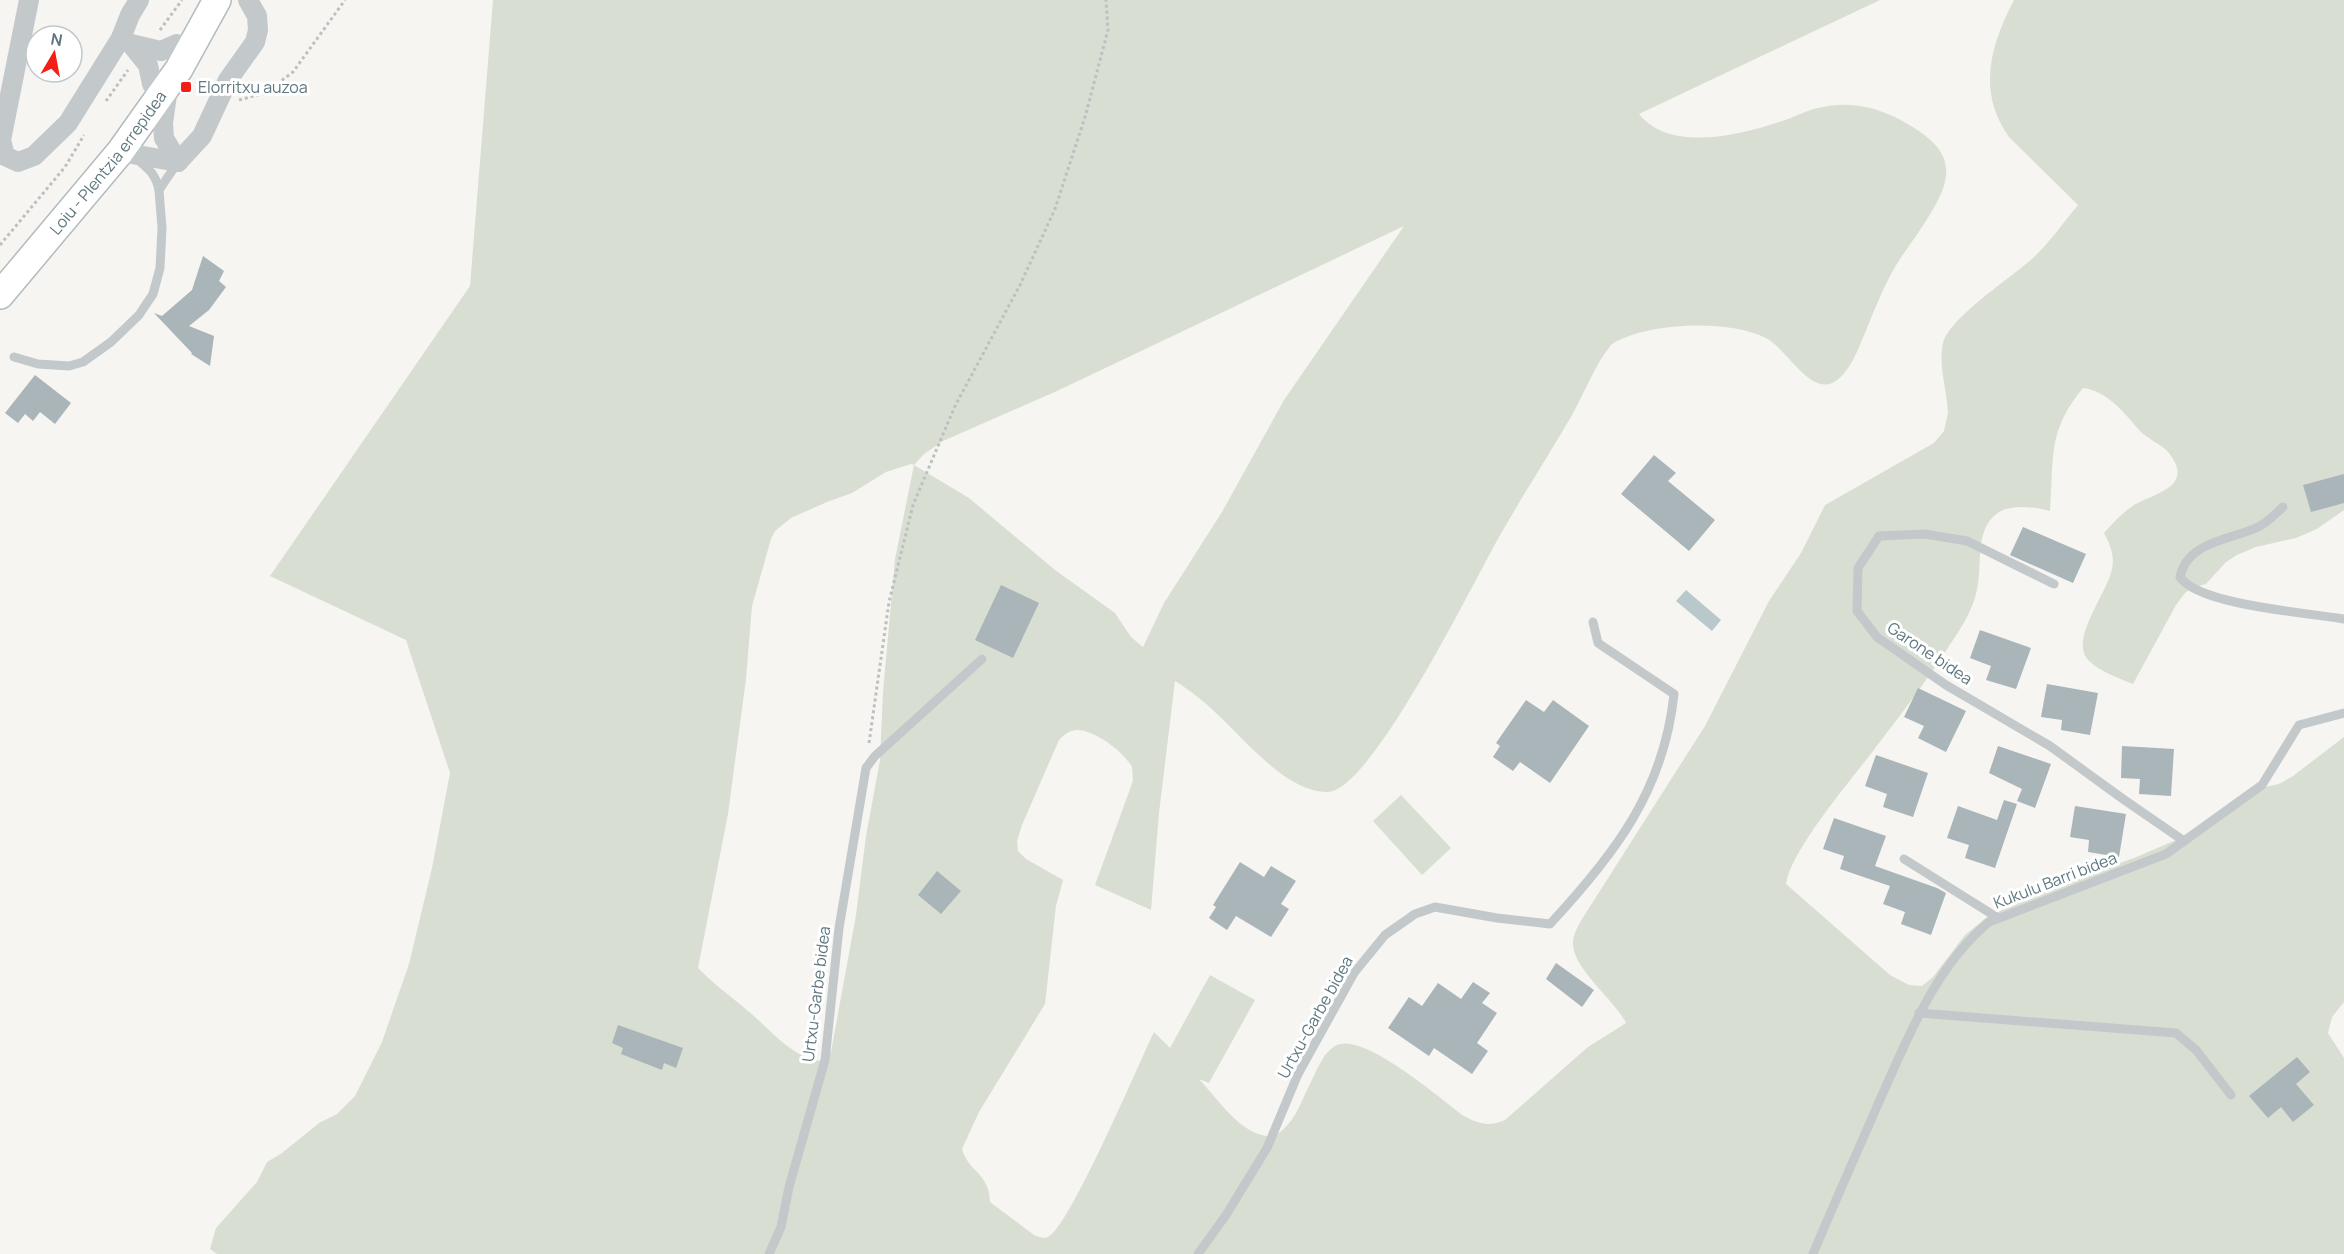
<svg xmlns="http://www.w3.org/2000/svg" width="2344" height="1254" viewBox="0 0 2344 1254" font-family="Manrope,sans-serif">
	<rect width="100%" height="100%" fill="#f6f5f2"/>
	<g fill="#d9ded2" fill-rule="evenodd">
		<path d="M493,0H1880L1639,114C1671,154 1744,134 1785,120C1797,116 1809,109 1823,107C1852,101 1880,108 1906,123C1937,141 1958,160 1939,198C1927,223 1909,244 1895,267C1883,288 1874,311 1865,333C1858,349 1850,373 1834,382C1810,396 1786,348 1766,338C1728,319 1648,322 1612,344C1595,364 1585,392 1572,415C1549,455 1524,493 1502,532C1477,574 1372,793 1327,792C1287,792 1245,740 1218,715C1205,702 1191,691 1175,681L1159,813L1151,910L1095,885L1129,792L1133,780L1132,767C1124,752 1094,729 1076,730C1068,731 1064,735 1059,740L1022,825L1017,841L1018,851L1026,859L1063,880L1056,906L1045,1004L979,1112L962,1149C969,1173 989,1172 990,1202L1034,1235C1039,1237 1043,1239 1048,1237C1069,1228 1139,1063 1154,1032L1170,1048L1210,975L1255,1000L1209,1083L1199,1079C1218,1099 1243,1139 1274,1136C1291,1127 1299,1108 1306,1092C1314,1078 1321,1054 1335,1046C1361,1029 1442,1100 1464,1116C1479,1124 1489,1127 1505,1120L1588,1047L1626,1023C1614,999 1571,968 1573,941C1574,933 1578,926 1582,919L1705,726L1769,601L1801,553L1825,505L1934,443L1944,431L1948,413C1947,390 1938,365 1943,343C1950,317 2011,278 2033,258C2050,242 2063,223 2078,205L2009,137C1977,92 1990,46 2014,0H2344V510L2317,529L2296,538L2256,547L2237,555L2226,562L2206,584L2192,588L2185,593L2176,605L2133,684C2119,678 2100,672 2088,660C2069,639 2108,592 2112,569C2115,556 2110,544 2104,533C2113,523 2122,513 2134,505C2155,493 2195,487 2169,453C2164,446 2148,439 2140,431C2124,413 2108,391 2083,388C2047,431 2054,459 2050,511C2017,503 1987,503 1981,545C1979,560 1980,575 1977,590C1973,609 1962,627 1951,643C1928,679 1902,713 1876,747C1853,778 1791,849 1786,884L1890,975L1909,985L1922,986L1933,977L1965,935L1987,917L2047,889L2134,858L2190,834L2251,790L2279,784L2293,776L2344,737V1002L2332,1017L2328,1033L2344,1058V1254H217L210,1249L216,1228L257,1182L267,1162L282,1153L319,1123L337,1114L355,1096L382,1042L409,964L432,868L450,773L406,640L270,576L470,286ZM1404,226L1284,400L1222,512L1164,603L1143,647L1131,637L1115,613L1055,570L969,498L914,465L924,454L943,441L1057,391ZM911,464L914,465L895,559L883,692L880,760L866,836L856,915L831,1052L821,1061C792,1058 769,1028 748,1011C731,996 713,984 698,968L728,814L746,679L752,606L771,539L775,531L791,518L827,502L852,493L886,472Z"/>
		<polygon points="1401,795 1451,848 1422,875 1373,821"/>
	</g>
	<polygon fill="#b9c9cb" points="1686,590 1721,620 1712,631 1676,601"/>
	<g fill="#a9b5b8">
		<polygon points="203,256 224,271 219,281 226,287 209,310 189,326 214,336 210,366 191,354 192,353 154,313 162,316 192,290"/>
		<polygon points="35,375 71,403 55,424 40,412 33,421 25,414 18,423 5,413"/>
		<polygon points="1654,455 1676,473 1668,481 1715,520 1689,551 1621,494"/>
		<polygon points="2344,474 2344,503 2311,512 2303,485"/>
		<polygon points="2023,527 2086,554 2073,583 2010,555"/>
		<polygon points="1001,585 1039,603 1013,658 975,640"/>
		<polygon points="1980,630 2031,648 2016,689 1986,680 1991,666 1970,658"/>
		<polygon points="2047,684 2098,693 2090,735 2061,730 2062,720 2041,717"/>
		<polygon points="1918,688 1966,711 1946,752 1918,738 1924,726 1904,717"/>
		<polygon points="1526,700 1544,712 1553,700 1589,726 1550,783 1520,762 1513,771 1493,757 1500,746 1496,743"/>
		<polygon points="1998,746 2051,764 2035,808 2017,801 2022,789 1989,773"/>
		<polygon points="2122,746 2174,749 2171,796 2139,794 2140,779 2121,778"/>
		<polygon points="1876,755 1928,773 1913,817 1883,807 1887,794 1865,786"/>
		<polygon points="2004,800 2017,804 1995,868 1965,858 1969,845 1947,838 1958,806 1997,820"/>
		<polygon points="2075,806 2126,814 2119,857 2088,852 2089,840 2070,837"/>
		<polygon points="1834,818 1886,836 1875,866 1937,888 1946,893 1931,935 1901,924 1905,912 1883,904 1890,886 1840,869 1844,856 1823,849"/>
		<polygon points="1240,862 1264,877 1271,866 1296,881 1281,904 1289,909 1271,937 1236,916 1227,930 1209,918 1216,907 1213,905"/>
		<polygon points="937,871 961,891 941,914 918,895"/>
		<polygon points="1556,963 1594,990 1582,1007 1546,979"/>
		<polygon points="1473,982 1490,993 1482,1003 1497,1013 1477,1043 1488,1051 1472,1074 1434,1048 1429,1056 1388,1028 1409,997 1422,1006 1438,983 1461,999"/>
		<polygon points="618,1025 683,1048 676,1068 664,1063 662,1070 621,1054 623,1048 612,1043"/>
		<polygon points="2297,1057 2310,1072 2296,1084 2314,1105 2293,1122 2281,1107 2268,1118 2249,1096"/>
	</g>
	<g fill="none" stroke-linecap="round" stroke-linejoin="round">
		<g stroke="#b2bbbe" stroke-width="30">
			<g id="secondary">
				<path id="s1" d="M0,295L120,152L179,69L217,0"/>
			</g>
		</g>
		<g stroke="#bcc0c1" stroke-width="3" stroke-dasharray="3 3" stroke-linecap="butt">
			<polyline points="160,30 182,0"/>
			<polyline points="239,100 265,93 293,72 345,0"/>
			<polyline points="106,101 128,70"/>
			<polyline points="0,245 65,167 84,135"/>
			<polyline points="869,743 889,602 913,505 955,406 1020,285 1055,209 1085,117 1108,30 1106,0"/>
		</g>
		<g stroke="#c3c9cb" stroke-width="9">
			<path d="M138,160C149,169 156,175 159,190"/>
			<polyline points="14,357 38,364 69,366 83,362 111,342 139,315 153,294 160,268 162,228 159,190 178,162"/>
			<path d="M2283,507C2275,514 2266,524 2256,528C2229,540 2187,542 2180,577C2198,605 2309,613 2344,619"/>
			<polyline points="2054,584 1967,541 1925,534 1879,536 1858,568 1857,611 1877,637 1946,685 2050,746 2123,799 2184,841"/>
			<polyline points="1904,859 1998,918"/>
			<polyline points="1919,1013 2176,1033 2196,1050 2231,1095"/>
			<polyline points="769,1254 781,1227 789,1187 825,1060 839,928 866,768 875,756 982,659"/>
			<path d="M1198,1254L1226,1215L1267,1148L1298,1074L1354,973L1385,935L1415,914L1435,907L1497,918L1550,924C1614,855 1664,791 1674,694L1598,643L1593,622"/>
			<path d="M1813,1254C1835,1201 1859,1148 1882,1095C1910,1033 1936,966 1989,922L2166,854L2262,785L2299,725L2344,713"/>
		</g>
		<g stroke="#c3c9cb" stroke-width="20">
			<polyline points="29,0 1,140 5,156 18,162 34,156 68,123 121,38 130,15 139,0"/>
			<polyline points="121,38 131,44 161,51 177,44"/>
			<polyline points="131,44 148,65 152,84"/>
			<polyline points="168,88 163,123 164,138 178,162"/>
			<polyline points="120,152 178,162"/>
			<polyline points="178,162 202,136 228,80 255,42 258,30 257,16 248,0"/>
		</g>
		<use href="#secondary" stroke="#fff" stroke-width="27"/>
	</g>
	<rect fill="#f21f16" stroke="#fff" stroke-width="2" x="180" y="81" width="12" height="12" rx="3"/>
	<g text-anchor="middle" dominant-baseline="central" stroke-width="6" stroke-linejoin="round" paint-order="stroke">
		<g font-size="16" fill="#5e7880" stroke="#fff" text-anchor="start">
			<text x="198" y="87">Elorritxu auzoa</text>
		</g>
		<g font-size="16" fill="#5e7880" stroke="#fff">
			<text stroke="none"><textPath href="#s1" startOffset="171">Loiu - Plentzia errepidea</textPath></text>
			<text transform="translate(1930 653) rotate(34)">Garone bidea</text>
			<text transform="translate(2055 880) rotate(-21)">Kukulu Barri bidea</text>
			<text transform="translate(816 994) rotate(-83)">Urtxu-Garbe bidea</text>
			<text transform="translate(1315 1017) rotate(-61)">Urtxu-Garbe bidea</text>
		</g>
	</g>
	<g transform="translate(54 54) rotate(10)"><circle r="28" fill="#ffffff" stroke="#bfc9cc" stroke-width="1.5"/>
	<path d="M0-4.5L10 22L0 15L-10 22Z" fill="#f21f16"/>
	<text y="-9" font-size="16" font-weight="bold" text-anchor="middle" fill="#5e7880">N</text>
	</g>
</svg>
